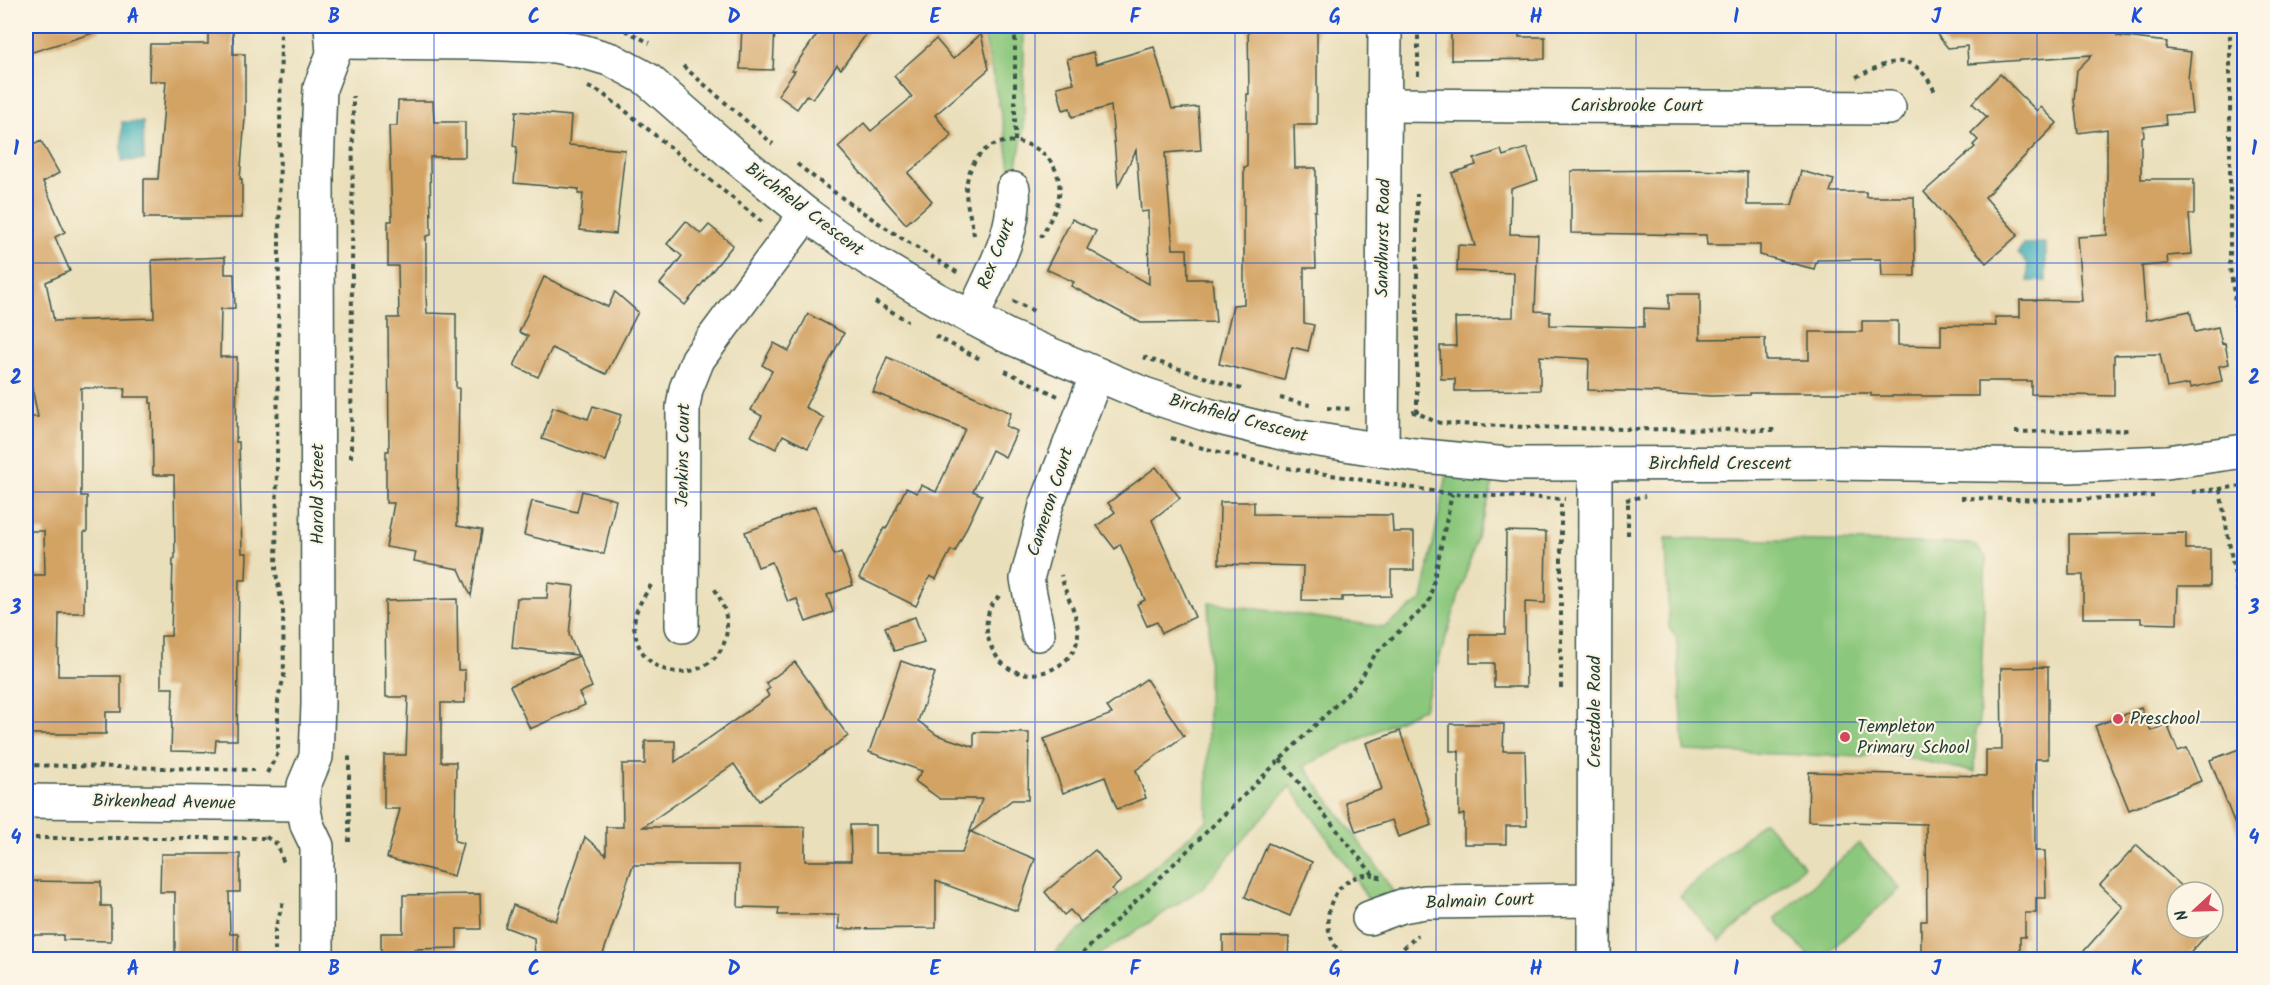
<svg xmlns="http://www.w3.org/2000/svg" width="2270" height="985" viewBox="0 0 2270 985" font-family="Kalam,sans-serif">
	<rect width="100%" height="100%" fill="#fcf5e5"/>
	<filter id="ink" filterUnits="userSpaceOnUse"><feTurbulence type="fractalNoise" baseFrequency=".0167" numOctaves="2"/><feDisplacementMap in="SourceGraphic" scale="12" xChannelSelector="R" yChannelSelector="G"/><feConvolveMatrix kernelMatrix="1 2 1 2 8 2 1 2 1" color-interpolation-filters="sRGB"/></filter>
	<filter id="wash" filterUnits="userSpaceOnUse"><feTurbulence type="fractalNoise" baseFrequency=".008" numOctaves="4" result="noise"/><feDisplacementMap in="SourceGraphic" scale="24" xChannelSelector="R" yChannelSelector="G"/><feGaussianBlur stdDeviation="1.35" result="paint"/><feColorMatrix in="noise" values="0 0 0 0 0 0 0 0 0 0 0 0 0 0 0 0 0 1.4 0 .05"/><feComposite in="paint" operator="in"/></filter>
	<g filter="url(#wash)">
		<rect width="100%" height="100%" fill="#eadfbb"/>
		<g fill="#8bc77c" stroke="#558258" stroke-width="1.5">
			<polygon points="982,26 1024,26 1024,126 1013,189 1004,128"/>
			<polygon points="1450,459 1498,463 1488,502 1424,708 1304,766 1376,865 1402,906 1377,915 1351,871 1290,786 1202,888 1093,959 1053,960 1057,950 1207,821 1209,602 1384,627 1422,600"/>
			<polygon points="1666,538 1973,544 1986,557 1979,726 1976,727 1975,772 1874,751 1865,757 1684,751 1677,639 1669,628"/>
			<polygon points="1764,821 1804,866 1720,941 1680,896"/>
			<polygon points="1859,843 1900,889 1820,959 1812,959 1775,919"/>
		</g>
		<g fill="#3cadb5" stroke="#2e7574" stroke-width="1.5">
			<polygon points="122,122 143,122 144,160 122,161"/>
			<polygon points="2046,243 2046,281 2028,281 2028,264 2018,253 2023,244"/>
		</g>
		<g id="blocks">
			<g fill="#d3a363">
				<polygon points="26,26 99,26 100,31 26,54"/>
				<polygon points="208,26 233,26 233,54 245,54 245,118 240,179 242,179 242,218 144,218 144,179 158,179 166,81 149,81 150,44 208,44"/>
				<polygon points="742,26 775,26 773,70 740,69"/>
				<polygon points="823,26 872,26 841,69 837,65 813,99 807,95 797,109 778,95 795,71 791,71"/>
				<polygon points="1248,26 1317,26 1317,125 1294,125 1295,168 1316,168 1316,211 1314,211 1316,268 1304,268 1304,323 1314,325 1308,351 1292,347 1284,380 1219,364 1233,305 1244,304 1244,167 1247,167 1247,94 1249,94"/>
				<polygon points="1451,26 1519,26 1519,37 1545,37 1545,59 1451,60"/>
				<polygon points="1930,26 2118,26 2117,36 2167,42 2166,49 2191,52 2188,79 2192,113 2165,115 2166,124 2143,127 2144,136 2141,137 2141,179 2194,179 2194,214 2189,214 2192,254 2167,256 2168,264 2142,266 2146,320 2190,311 2195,332 2218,327 2222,344 2225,343 2229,364 2219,366 2222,381 2190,388 2189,384 2167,388 2160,354 2114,355 2114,396 2031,394 2031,381 1978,381 1978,396 1871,396 1871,393 1750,393 1750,395 1711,396 1660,393 1660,392 1588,390 1589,359 1540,356 1540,390 1455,391 1455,379 1441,379 1440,346 1456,346 1455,318 1513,317 1514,273 1457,271 1458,245 1475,246 1452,173 1476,165 1474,159 1501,150 1503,156 1527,148 1538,180 1511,189 1510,234 1538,235 1535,311 1550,312 1550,325 1644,327 1644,308 1669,309 1669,294 1700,294 1700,339 1765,338 1766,360 1809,360 1809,332 1862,332 1862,321 1898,321 1898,345 1941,346 1941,325 1996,326 1995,317 2020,317 2020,300 2082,301 2077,237 2107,235 2107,129 2078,133 2074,100 2077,70 2092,55 1968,64 1967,46 1948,48"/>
				<polygon points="981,34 989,69 935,115 952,136 908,173 932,201 906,224 838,147 864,123 871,131 912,97 894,76 936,39 953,59"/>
				<polygon points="1154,47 1172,109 1198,107 1201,150 1165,153 1173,249 1187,249 1188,279 1212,279 1216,322 1141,323 1071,286 1074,282 1046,269 1072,219 1096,231 1087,249 1149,284 1148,211 1141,212 1136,150 1118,186 1111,106 1072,117 1070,108 1063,110 1057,87 1074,83 1067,59 1093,52 1096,64"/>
				<polygon points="2000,74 2037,111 2041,107 2057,123 1985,197 2018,235 1986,263 1924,192 1975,147 1973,145 1978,140 1971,133 1987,117 1972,103"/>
				<polygon points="398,101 433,101 434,122 465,122 465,157 430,157 431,235 426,236 426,297 427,313 456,314 456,388 459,388 457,526 482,530 471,596 459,569 414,561 416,552 386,547 394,503 386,503 386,451 389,451 388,318 399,318 398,266 388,266 388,221 392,221 389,126 397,126"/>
				<polygon points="516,111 571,116 569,145 625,150 616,234 580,230 583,194 578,194 579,189 514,183 517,147 513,146"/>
				<polygon points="41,141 59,173 43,182 65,232 55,237 70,271 46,282 54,321 154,318 152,260 225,257 225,274 234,274 235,308 221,309 220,357 237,357 236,442 239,442 242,553 247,553 246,580 239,580 237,740 216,740 215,752 171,751 173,688 161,688 161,636 171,636 173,559 175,559 174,475 153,475 152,403 150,403 150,397 124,397 125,388 81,388 81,496 87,496 87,532 84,532 84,613 59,613 58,676 121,676 121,712 106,712 106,734 26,734 26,575 45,575 44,531 26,531 26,417 38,417 26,358 26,144 28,148"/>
				<polygon points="1695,170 1747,172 1747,205 1792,205 1801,171 1834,180 1830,192 1866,192 1866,197 1914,197 1915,276 1882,276 1881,259 1817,260 1814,269 1760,255 1760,245 1707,245 1706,235 1571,233 1571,171"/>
				<polygon points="686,221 701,234 709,225 733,245 685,305 660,284 682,256 667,244"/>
				<polygon points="544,277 608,307 615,292 638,312 606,374 552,348 538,377 514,366 528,336 519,332"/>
				<polygon points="808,314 844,333 805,407 824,418 808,448 783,435 776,449 751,436 762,416 751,410 772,371 762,365 774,343 789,351"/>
				<polygon points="887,357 1011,413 1006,426 1017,431 1005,457 992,450 973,491 982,495 955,552 951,550 936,579 930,576 916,606 859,578 884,528 886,529 906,488 917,493 921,485 936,492 965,429 873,392"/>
				<polygon points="593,406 621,415 606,461 542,439 553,407 588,419"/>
				<polygon points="1156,467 1180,498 1152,520 1195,617 1162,633 1157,622 1147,626 1137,604 1145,600 1120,544 1115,549 1097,526 1115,512 1108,503"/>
				<polygon points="582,491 616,500 604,554 524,535 532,501 577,512"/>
				<polygon points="1220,502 1254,502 1254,514 1392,515 1393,532 1414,532 1414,570 1391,570 1391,596 1342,597 1342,601 1302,600 1303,566 1219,564"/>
				<polygon points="816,506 834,555 841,552 853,585 827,595 833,612 806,622 797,599 788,602 772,562 758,567 745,532"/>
				<polygon points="1506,531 1546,532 1545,603 1525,602 1526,687 1494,687 1494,663 1470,663 1470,634 1505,634"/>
				<polygon points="2186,533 2186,549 2210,549 2210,586 2178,586 2177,624 2141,623 2141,618 2083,618 2083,575 2069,575 2069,534"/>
				<polygon points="548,583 574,586 569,635 578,655 512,648 517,598 547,598"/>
				<polygon points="457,599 458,670 465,670 465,703 441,703 441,762 456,762 455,841 463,843 454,876 387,858 400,809 384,809 384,755 406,755 408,697 386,697 385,601"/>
				<polygon points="915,617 924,642 894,651 885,627"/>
				<polygon points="579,656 592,687 579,693 585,705 530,729 510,686"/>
				<polygon points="901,661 935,673 918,721 937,735 974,747 974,732 1029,733 1028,800 1012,800 971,832 1035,859 1017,911 936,881 936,928 839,929 839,915 778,915 779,908 738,907 739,865 633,865 601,960 535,960 534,938 505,927 513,905 556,921 585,837 606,855 606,827 623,827 622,764 645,764 645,741 675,741 675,762 769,696 766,691 770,688 766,683 795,662 848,736 759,801 734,764 643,827 805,827 805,861 851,861 850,825 875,825 875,853 962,853 982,799 940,799 915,781 922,771 869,752"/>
				<polygon points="2048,667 2048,759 2035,759 2035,851 2045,851 2046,898 2036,898 2036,913 2025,913 2025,937 2020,937 2020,960 1921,960 1921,921 1927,921 1926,824 1808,821 1809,772 1986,776 1986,750 2002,750 2001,668"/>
				<polygon points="1146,679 1184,736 1136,770 1146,798 1117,809 1105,777 1063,793 1044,739 1112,714 1107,707"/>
				<polygon points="2141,708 2151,731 2167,724 2178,751 2187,748 2201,781 2129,810 2095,726"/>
				<polygon points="1450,724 1504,724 1503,751 1525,751 1527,826 1506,826 1506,844 1464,844 1464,814 1459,816 1459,751 1450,751"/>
				<polygon points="1400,731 1432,825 1398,837 1392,820 1356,832 1345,802 1382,789 1366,743"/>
				<polygon points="2244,747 2244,845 2243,845 2210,760"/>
				<polygon points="1268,843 1312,862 1290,916 1245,897"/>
				<polygon points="2137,845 2188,892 2177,892 2177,928 2212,929 2184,960 2076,960 2123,907 2100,885"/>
				<polygon points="1095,850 1121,881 1112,889 1116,894 1081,922 1070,910 1064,915 1045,892"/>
				<polygon points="161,854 240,854 240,892 229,892 230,934 238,934 238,958 175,959 175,892 160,892"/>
				<polygon points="26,881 101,882 101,906 111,906 111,941 63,940 63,935 26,935"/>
				<polygon points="480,894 481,929 457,929 457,948 414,949 414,960 381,960 381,933 403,933 403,895"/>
				<polygon points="1223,936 1289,937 1288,960 1223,960"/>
			</g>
		</g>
	</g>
	<g filter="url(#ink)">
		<use href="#blocks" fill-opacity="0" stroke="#3d5548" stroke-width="1.5"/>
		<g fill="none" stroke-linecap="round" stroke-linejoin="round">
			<g stroke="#3d5548" stroke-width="36">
				<g id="minor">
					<polyline points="333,42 478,43 555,46 585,52 612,60 647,79 737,158 806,214 867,258 936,299 1007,336 1144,394 1211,416 1294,436 1414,455 1507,464 1833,463 2070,466 2167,462 2244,451"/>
					<polyline points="1385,105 1889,108"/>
					<path d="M972,318C989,277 1017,234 1013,189"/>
					<polyline points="1382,450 1385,26"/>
					<polyline points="682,626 683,407 686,389 698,359 806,214"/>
					<polyline points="1038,634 1027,579 1046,506 1097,374"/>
					<polyline points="26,801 303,804"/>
					<polyline points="1369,918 1402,906 1425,902 1594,900"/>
					<polyline points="1594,960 1595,464"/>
				</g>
			</g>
			<g stroke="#3d5548" stroke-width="36">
				<polyline id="tertiary" points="317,960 317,846 307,825 303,804 304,785 316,757 318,704 317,168 320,88 333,54 331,26"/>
			</g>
			<g stroke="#3d5548" stroke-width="4" stroke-dasharray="4.5 4.5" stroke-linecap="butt">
				<polyline points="617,26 650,43"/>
				<polyline points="2230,26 2230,267 2235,301 2244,339"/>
				<polyline points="683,66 773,144"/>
				<polyline points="1418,76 1418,26"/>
				<path d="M1856,77C1893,59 1915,49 1936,94"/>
				<polyline points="588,87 600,92 623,109 762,222"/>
				<polyline points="1015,141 1015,26"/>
				<path d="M797,164C849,205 903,240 960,274"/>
				<path d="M974,235C972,218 963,199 967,181C981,115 1067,140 1059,196C1057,210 1047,225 1041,237"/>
				<polyline points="1013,301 1036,312"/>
				<polyline points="875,302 908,321"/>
				<polyline points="935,336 982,360"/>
				<polyline points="1143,357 1241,389"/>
				<polyline points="1005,371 1058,396"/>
				<polyline points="1280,398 1314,406"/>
				<polyline points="1327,408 1353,409"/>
				<path d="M1412,412C1423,413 1430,422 1442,423C1553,430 1665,429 1777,430"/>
				<polyline points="1417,413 1417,194"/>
				<polyline points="2015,432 2131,430"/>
				<polyline points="1171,438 1192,445"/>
				<polyline points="1199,447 1280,467"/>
				<polyline points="351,458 353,96"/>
				<polyline points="1287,468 1452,494 1565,499"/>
				<polyline points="2220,490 2242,617 2244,621"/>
				<polyline points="2192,492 2244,486"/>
				<polyline points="1961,498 2059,500 2154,496"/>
				<polyline points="1626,500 1645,496"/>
				<polyline points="1628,535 1628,500"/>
				<path d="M651,585C645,596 637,605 635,618C633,625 635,634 637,641C654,690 726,678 727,627C727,613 721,599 714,588"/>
				<path d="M999,596C997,599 993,603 991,607C979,629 993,665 1017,672C1044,680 1078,662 1078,633C1078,613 1065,595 1061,575"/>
				<polyline points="1561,688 1561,499"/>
				<polyline points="1280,759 1374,876 1385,878"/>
				<polyline points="26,765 254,770"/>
				<polyline points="267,773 278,753 278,698 284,677 283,610 276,573 281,26"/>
				<polyline points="266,837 277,844 284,864"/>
				<polyline points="26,838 266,838"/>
				<polyline points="349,842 349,756"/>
				<polyline points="275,960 275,929 284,899"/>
				<polyline points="1076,960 1352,689 1361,678 1376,653 1429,603 1452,494"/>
				<path d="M1350,960C1311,937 1327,871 1374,875"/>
				<polyline points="1390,960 1418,935"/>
			</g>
			<use href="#minor" stroke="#fff" stroke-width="33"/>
			<use href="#tertiary" stroke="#fff" stroke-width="33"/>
		</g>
	</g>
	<path fill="none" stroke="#1d4ed8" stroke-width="1.5" stroke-opacity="0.55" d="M233,26V960M434,26V960M634,26V960M834,26V960M1035,26V960M1235,26V960M1436,26V960M1636,26V960M1836,26V960M2037,26V960M26,263H2244M26,492H2244M26,722H2244"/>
	<g fill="#d1495b" stroke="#fcf5e5" stroke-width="2">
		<circle cx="2118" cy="719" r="6"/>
		<circle cx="1845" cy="737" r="6"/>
	</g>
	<g text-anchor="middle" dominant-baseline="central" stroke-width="4.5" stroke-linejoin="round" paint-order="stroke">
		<g font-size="18" fill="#1f3d34" stroke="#fcf5e5">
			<text x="1637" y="106">Carisbrooke Court</text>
			<text transform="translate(804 210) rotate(37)">Birchfield Crescent</text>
			<text transform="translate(1384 238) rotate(-89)">Sandhurst Road</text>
			<text transform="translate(997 254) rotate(-69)">Rex Court</text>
			<text transform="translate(1238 419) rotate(15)">Birchfield Crescent</text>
			<text transform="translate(684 455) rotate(-89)">Jenkins Court</text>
			<text x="1720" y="464">Birchfield Crescent</text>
			<text transform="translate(318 494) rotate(-90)">Harold Street</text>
			<text transform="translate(1051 502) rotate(-72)">Cameron Court</text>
			<text transform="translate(1595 712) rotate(-90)">Crestdale Road</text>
			<text transform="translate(164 803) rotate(1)">Birkenhead Avenue</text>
			<text transform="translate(1480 902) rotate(-2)">Balmain Court</text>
		</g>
		<g font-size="18" fill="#1f3d34" stroke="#fcf5e5" text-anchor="start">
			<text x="2130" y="719">Preschool</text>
			<text x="1857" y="727">Templeton<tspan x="1857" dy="21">Primary School</tspan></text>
		</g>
	</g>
	<rect width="2270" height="985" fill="none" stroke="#fcf5e5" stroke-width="66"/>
	<g transform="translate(2195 910) rotate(248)"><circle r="28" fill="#fcf5e5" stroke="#a4ab9e" stroke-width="1.5"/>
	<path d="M0-4.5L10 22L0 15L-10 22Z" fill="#d1495b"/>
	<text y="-9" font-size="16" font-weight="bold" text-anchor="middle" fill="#1f3d34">N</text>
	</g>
	<rect x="33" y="33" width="2204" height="919" fill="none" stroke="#1d4ed8" stroke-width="2"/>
	<g font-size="20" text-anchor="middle" font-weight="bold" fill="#1d4ed8">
		<text x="133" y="23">A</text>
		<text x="334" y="23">B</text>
		<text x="534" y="23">C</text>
		<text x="734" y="23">D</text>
		<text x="935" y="23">E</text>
		<text x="1135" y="23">F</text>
		<text x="1335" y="23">G</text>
		<text x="1536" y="23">H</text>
		<text x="1736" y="23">I</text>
		<text x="1936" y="23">J</text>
		<text x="2137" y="23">K</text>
		<text x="16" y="155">1</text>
		<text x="2254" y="155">1</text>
		<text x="16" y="384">2</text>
		<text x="2254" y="384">2</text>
		<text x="16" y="614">3</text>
		<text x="2254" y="614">3</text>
		<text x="16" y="844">4</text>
		<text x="2254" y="844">4</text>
		<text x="133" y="975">A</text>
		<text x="334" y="975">B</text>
		<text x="534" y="975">C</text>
		<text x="734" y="975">D</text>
		<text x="935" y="975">E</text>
		<text x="1135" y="975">F</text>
		<text x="1335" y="975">G</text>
		<text x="1536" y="975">H</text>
		<text x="1736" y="975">I</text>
		<text x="1936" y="975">J</text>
		<text x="2137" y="975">K</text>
	</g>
</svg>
